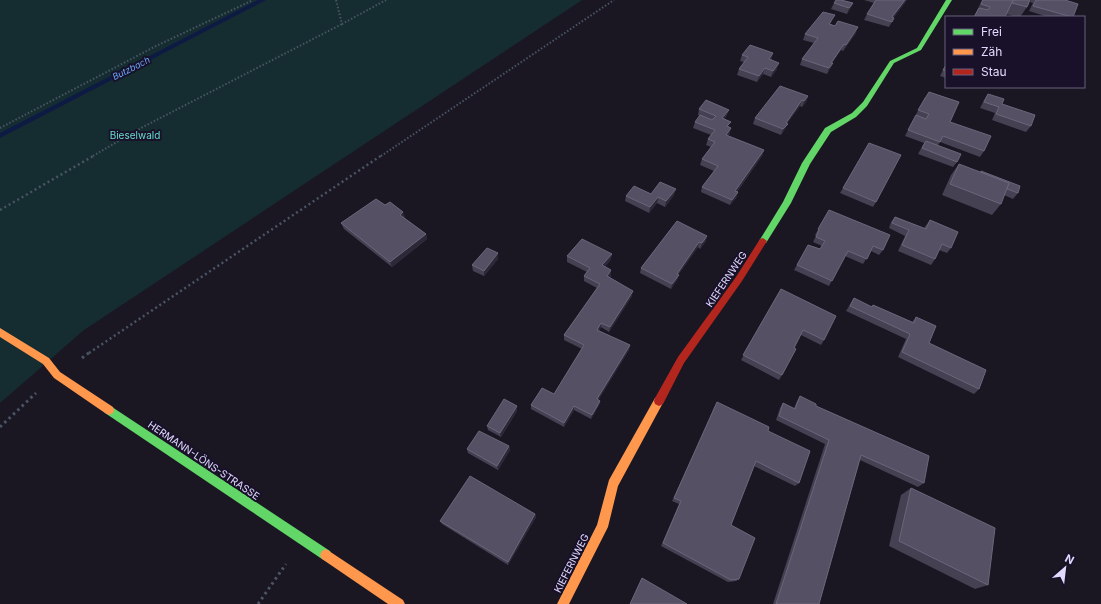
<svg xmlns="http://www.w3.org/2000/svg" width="1101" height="604" viewBox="0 0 1101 604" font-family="Inter,sans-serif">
	<rect width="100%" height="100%" fill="#1a1723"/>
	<polygon fill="#152d31" points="0,0 582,0 84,330 0,403"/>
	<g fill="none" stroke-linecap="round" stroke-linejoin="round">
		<polygon fill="#0d1b44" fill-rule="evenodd" points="258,0 266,0 0,138 0,133"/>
		<g stroke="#4a5464" stroke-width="2" stroke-dasharray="1.5 2" stroke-linecap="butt">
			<polyline points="336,0 342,24 386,0"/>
			<polyline points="0,128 156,46 253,0"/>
			<polyline points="93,156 141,128 342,24"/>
			<polyline points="381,156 614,0"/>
		</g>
		<g stroke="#4a5464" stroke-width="2.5" stroke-dasharray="2 3" stroke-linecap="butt">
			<polyline points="0,210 95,155"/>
			<polyline points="89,353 382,155"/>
		</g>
		<g stroke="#4a5464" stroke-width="3" stroke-dasharray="2.5 3.5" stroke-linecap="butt">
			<polyline points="82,358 90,352"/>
			<polyline points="0,427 36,393"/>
			<polyline points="258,604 286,564"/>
		</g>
		<g fill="#63d668" fill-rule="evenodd">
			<polygon points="946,0 952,0 921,50 894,63 867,106 856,117 831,132 810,164 791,203 766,243 760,243 759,241 783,202 802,163 825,128 852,113 863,102 890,61 917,48"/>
			<polygon points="109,405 330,551 332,555 330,559 326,561 322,559 105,413 104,410 105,407"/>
		</g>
		<g fill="#ff974d" fill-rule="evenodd">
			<polygon points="0,328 49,358 60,372 113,407 114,410 113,413 109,415 105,413 54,378 43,364 0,337"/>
			<polygon points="659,396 663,398 664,401 618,486 608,527 569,604 557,604 597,525 609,480 655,398"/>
			<polygon points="326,549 403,600 405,604 388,604 322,559 320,555 322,551"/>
		</g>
		<polygon fill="#b3261e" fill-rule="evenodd" points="763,238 767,241 742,281 684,363 663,404 659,406 655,404 654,401 655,398 678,357 736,277 760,239"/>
	</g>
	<g fill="#454052">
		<polygon points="864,0 907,0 894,17 894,18 889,27 864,20 867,14 874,3"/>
		<polygon points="982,0 1030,0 1027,7 1020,17 1017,17 1006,14 1005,17 974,17"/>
		<polygon points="1031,0 1065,0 1073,17 1048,17 1029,11 1033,3 1030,2"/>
		<polygon points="834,3 853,3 850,9 847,14 831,9"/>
		<polygon points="832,21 830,24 856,33 843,51 841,50 832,63 833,63 830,69 827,74 800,65 802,59 814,43 803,40 805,34"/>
		<polygon points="742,55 772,59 771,60 777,69 771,77 763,74 757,82 737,75 739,69 744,62 740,61"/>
		<polygon points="946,64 946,78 940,76"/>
		<polygon points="988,94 1002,104 1031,126 1026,132 992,120 995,113 980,108 984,100"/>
		<polygon points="808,96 806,102 802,107 800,106 787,123 785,129 781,135 753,124 755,118"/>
		<polygon points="925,97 950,122 984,151 980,157 940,142 938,145 957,162 953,167 918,154 924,143 905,136"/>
		<polygon points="699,109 727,115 724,119 729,127 730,133 728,136 764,150 762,156 737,192 738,192 736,198 730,205 701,192 702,187 714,171 700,165 702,159 711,147 706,145 708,139 711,135 693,128 695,122 700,116 698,115"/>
		<polygon points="869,143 876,202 873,207 840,193"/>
		<polygon points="959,164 1018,193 1013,199 1004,195 1001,204 992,215 942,195 951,175"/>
		<polygon points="651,194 674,195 665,207 657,203 649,213 625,201 626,196"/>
		<polygon points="385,205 405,217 404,218 426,234 427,239 392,267 344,229 341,223"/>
		<polygon points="829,210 883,250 879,255 871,251 863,264 845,256 829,286 794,270 808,245 820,249 822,246 813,242 816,236 815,235"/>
		<polygon points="895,217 924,228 930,220 951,248 947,253 939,250 935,259 931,265 898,251 905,236 889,228 891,222"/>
		<polygon points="677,221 706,241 700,249 698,247 678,275 677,280 671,289 640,273 641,268"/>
		<polygon points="567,256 611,259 605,267 611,276 609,278 632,296 609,332 601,327 599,331 630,345 629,350 598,400 600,401 599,405 591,419 574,410 564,427 531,409 531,405 554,394 582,349 564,340 564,335 597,288 584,281 584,276 587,272 567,262"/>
		<polygon points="498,259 484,276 473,271 472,265"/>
		<polygon points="781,289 824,340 821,345 801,335 794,348 782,375 779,380 741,360"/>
		<polygon points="854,298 872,307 873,305 912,322 916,317 929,343 979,389 974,394 898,357 906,339 846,311"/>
		<polygon points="800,396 816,406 924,483 918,487 860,460 819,604 773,604 825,444 776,420 780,408 783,403 794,408 797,401"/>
		<polygon points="517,406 517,411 501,437 488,430 487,426"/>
		<polygon points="715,407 768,431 799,483 795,486 754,466 731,525 739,579 736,581 728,582 661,546 679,504 672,501"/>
		<polygon points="509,446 510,450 498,470 468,453 467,449"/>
		<polygon points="911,488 988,585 975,589 889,546 901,495"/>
		<polygon points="535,514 536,517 508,565 442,524 440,521"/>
	</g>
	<g fill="#2d2837">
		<polygon points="905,0 907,0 890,23 892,17"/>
		<polygon points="853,3 850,9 847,14 849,8"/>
		<polygon points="858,27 856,33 843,51 846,45"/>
		<polygon points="844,44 841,50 828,68 831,63"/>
		<polygon points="773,53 772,59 767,65 769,59"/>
		<polygon points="779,63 777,69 771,77 773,71"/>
		<polygon points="833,63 830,69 827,74 829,68"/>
		<polygon points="765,68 763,74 757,82 759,76"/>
		<polygon points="808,96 806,102 802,107 804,101"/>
		<polygon points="802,100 800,106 784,128 786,123"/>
		<polygon points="729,110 727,115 720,124 722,118"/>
		<polygon points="788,124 785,129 781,135 783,129"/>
		<polygon points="731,128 730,133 724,140 726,135"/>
		<polygon points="764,150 762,156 733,197 735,191"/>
		<polygon points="676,189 674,195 665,207 666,201"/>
		<polygon points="738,192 736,198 730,205 732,200"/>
		<polygon points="658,197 657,203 649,213 650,207"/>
		<polygon points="403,212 405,217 401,220 400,215"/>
		<polygon points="426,234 427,239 392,267 390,262"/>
		<polygon points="707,236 706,241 700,249 702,243"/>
		<polygon points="699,242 698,247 675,279 677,274"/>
		<polygon points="498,253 498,259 484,276 484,271"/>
		<polygon points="612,254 611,259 602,271 602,265"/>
		<polygon points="611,270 611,276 606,282 607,276"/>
		<polygon points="679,275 677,280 671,289 672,284"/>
		<polygon points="633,291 632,296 609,332 610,327"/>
		<polygon points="601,323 601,327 596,335 597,330"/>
		<polygon points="630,345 629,350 596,404 597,399"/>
		<polygon points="600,401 599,405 591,419 592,415"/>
		<polygon points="517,406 517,411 501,437 500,433"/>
		<polygon points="574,406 574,410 564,427 564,423"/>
		<polygon points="509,446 510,450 498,470 497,466"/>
		<polygon points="535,514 536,517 508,565 508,562"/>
	</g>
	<g fill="#565064" stroke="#6c667c">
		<polygon points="836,0 841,0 853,3 849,8 834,3"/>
		<polygon points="876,0 905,0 892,17 894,18 892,22 867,14"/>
		<polygon points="983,0 1013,0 1005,17 974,17 979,8 988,10 990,7 981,4"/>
		<polygon points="1014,0 1030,0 1027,7 1012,3"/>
		<polygon points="1036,0 1065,0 1078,4 1073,17 1072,17 1033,6"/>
		<polygon points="823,12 835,15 829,24 835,26 838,21 858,27 846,45 844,44 831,63 833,63 829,68 802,59 818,38 805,34"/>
		<polygon points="750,45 773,53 769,59 779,63 773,71 765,68 759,76 739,69 748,57 742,55"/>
		<polygon points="946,65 946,71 943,70"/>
		<polygon points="780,86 808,96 804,101 802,100 786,123 788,124 783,129 755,118"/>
		<polygon points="929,92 959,102 950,122 991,136 984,151 943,136 940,142 908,130 916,115 926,119 929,114 918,110"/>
		<polygon points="988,94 1004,99 1002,104 1035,115 1031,126 996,114 999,107 984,102"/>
		<polygon points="706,100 729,110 722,118 731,122 727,126 731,128 726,135 764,150 735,191 738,192 732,200 702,187 718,166 702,159 715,142 708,139 715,130 695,122 700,115 712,120 716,116 699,109"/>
		<polygon points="926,141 961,154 957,162 922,148"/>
		<polygon points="869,143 901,155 876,202 843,188"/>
		<polygon points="959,164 1009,183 1001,204 950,184"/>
		<polygon points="981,171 1020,186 1018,193 1007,189 1009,183 981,172"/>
		<polygon points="660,182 676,189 666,201 658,197 650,207 626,196 634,186 651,194"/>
		<polygon points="376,199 385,205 390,202 403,212 400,215 426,234 390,262 341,223"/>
		<polygon points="829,210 890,235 883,250 873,246 867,259 848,251 832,281 797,265 808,245 820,249 825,241 816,237 819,230 818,229"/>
		<polygon points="895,217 926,229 930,220 958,232 951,248 942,244 935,259 902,245 909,230 892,223"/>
		<polygon points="677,221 707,236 702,243 699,242 677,274 679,275 672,284 641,268"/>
		<polygon points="582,239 612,254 602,265 611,270 607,276 633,291 610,327 601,323 597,330 630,345 597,399 600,401 592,415 574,406 564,423 531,405 542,388 554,394 584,345 564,335 600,284 584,276 590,268 567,256"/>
		<polygon points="487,248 498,253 484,271 472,265"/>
		<polygon points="781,289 836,316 824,340 803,330 794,348 796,349 782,375 743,355"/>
		<polygon points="854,298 872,307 873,305 914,323 916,317 936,326 929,343 986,370 979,389 902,352 910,334 850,306"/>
		<polygon points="800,396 816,404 816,406 929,456 924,483 861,455 819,604 776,604 829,440 779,416 783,403 795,409"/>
		<polygon points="504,399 517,406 500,433 487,426"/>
		<polygon points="717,402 769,427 768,431 810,451 799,483 756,461 731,525 755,538 739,579 731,580 663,543 681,501 674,498"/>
		<polygon points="479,431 509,446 497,466 467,449"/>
		<polygon points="470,476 535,514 508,562 440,521"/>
		<polygon points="911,488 995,528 988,585 899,541"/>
		<polygon points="642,578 687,604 630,604"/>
	</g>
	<g text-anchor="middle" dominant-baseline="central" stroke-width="4" stroke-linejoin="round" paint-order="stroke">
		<g font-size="9" font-style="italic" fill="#6aa8fb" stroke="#181129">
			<text transform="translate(131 68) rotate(-27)">Butzbach</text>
		</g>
		<g font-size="10" fill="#66decd" stroke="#181129">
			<text x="135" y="135">Bieselwald</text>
		</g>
		<g font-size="10" fill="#e2dafe" stroke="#181129">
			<text transform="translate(726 279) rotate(-56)">KIEFERNWEG</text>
			<text transform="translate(204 460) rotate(34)">HERMANN-LÖNS-STRASSE</text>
			<text transform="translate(571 563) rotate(-63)">KIEFERNWEG</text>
		</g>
	</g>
	<rect x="945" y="16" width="140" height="72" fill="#181129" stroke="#69617e"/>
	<rect x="953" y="29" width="20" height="6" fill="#63d668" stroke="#69617e"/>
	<text x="981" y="36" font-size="12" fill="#e2dafe">Frei</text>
	<rect x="953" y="49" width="20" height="6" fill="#ff974d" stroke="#69617e"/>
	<text x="981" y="56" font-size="12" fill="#e2dafe">Zäh</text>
	<rect x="953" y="69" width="20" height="6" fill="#b3261e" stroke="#69617e"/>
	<text x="981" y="76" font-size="12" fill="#e2dafe">Stau</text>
	<g transform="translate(1065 568) rotate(28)" stroke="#181129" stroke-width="3" paint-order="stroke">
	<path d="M0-3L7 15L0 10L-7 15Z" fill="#e2dafe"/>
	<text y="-6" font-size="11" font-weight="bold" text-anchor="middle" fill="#e2dafe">N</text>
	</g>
</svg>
